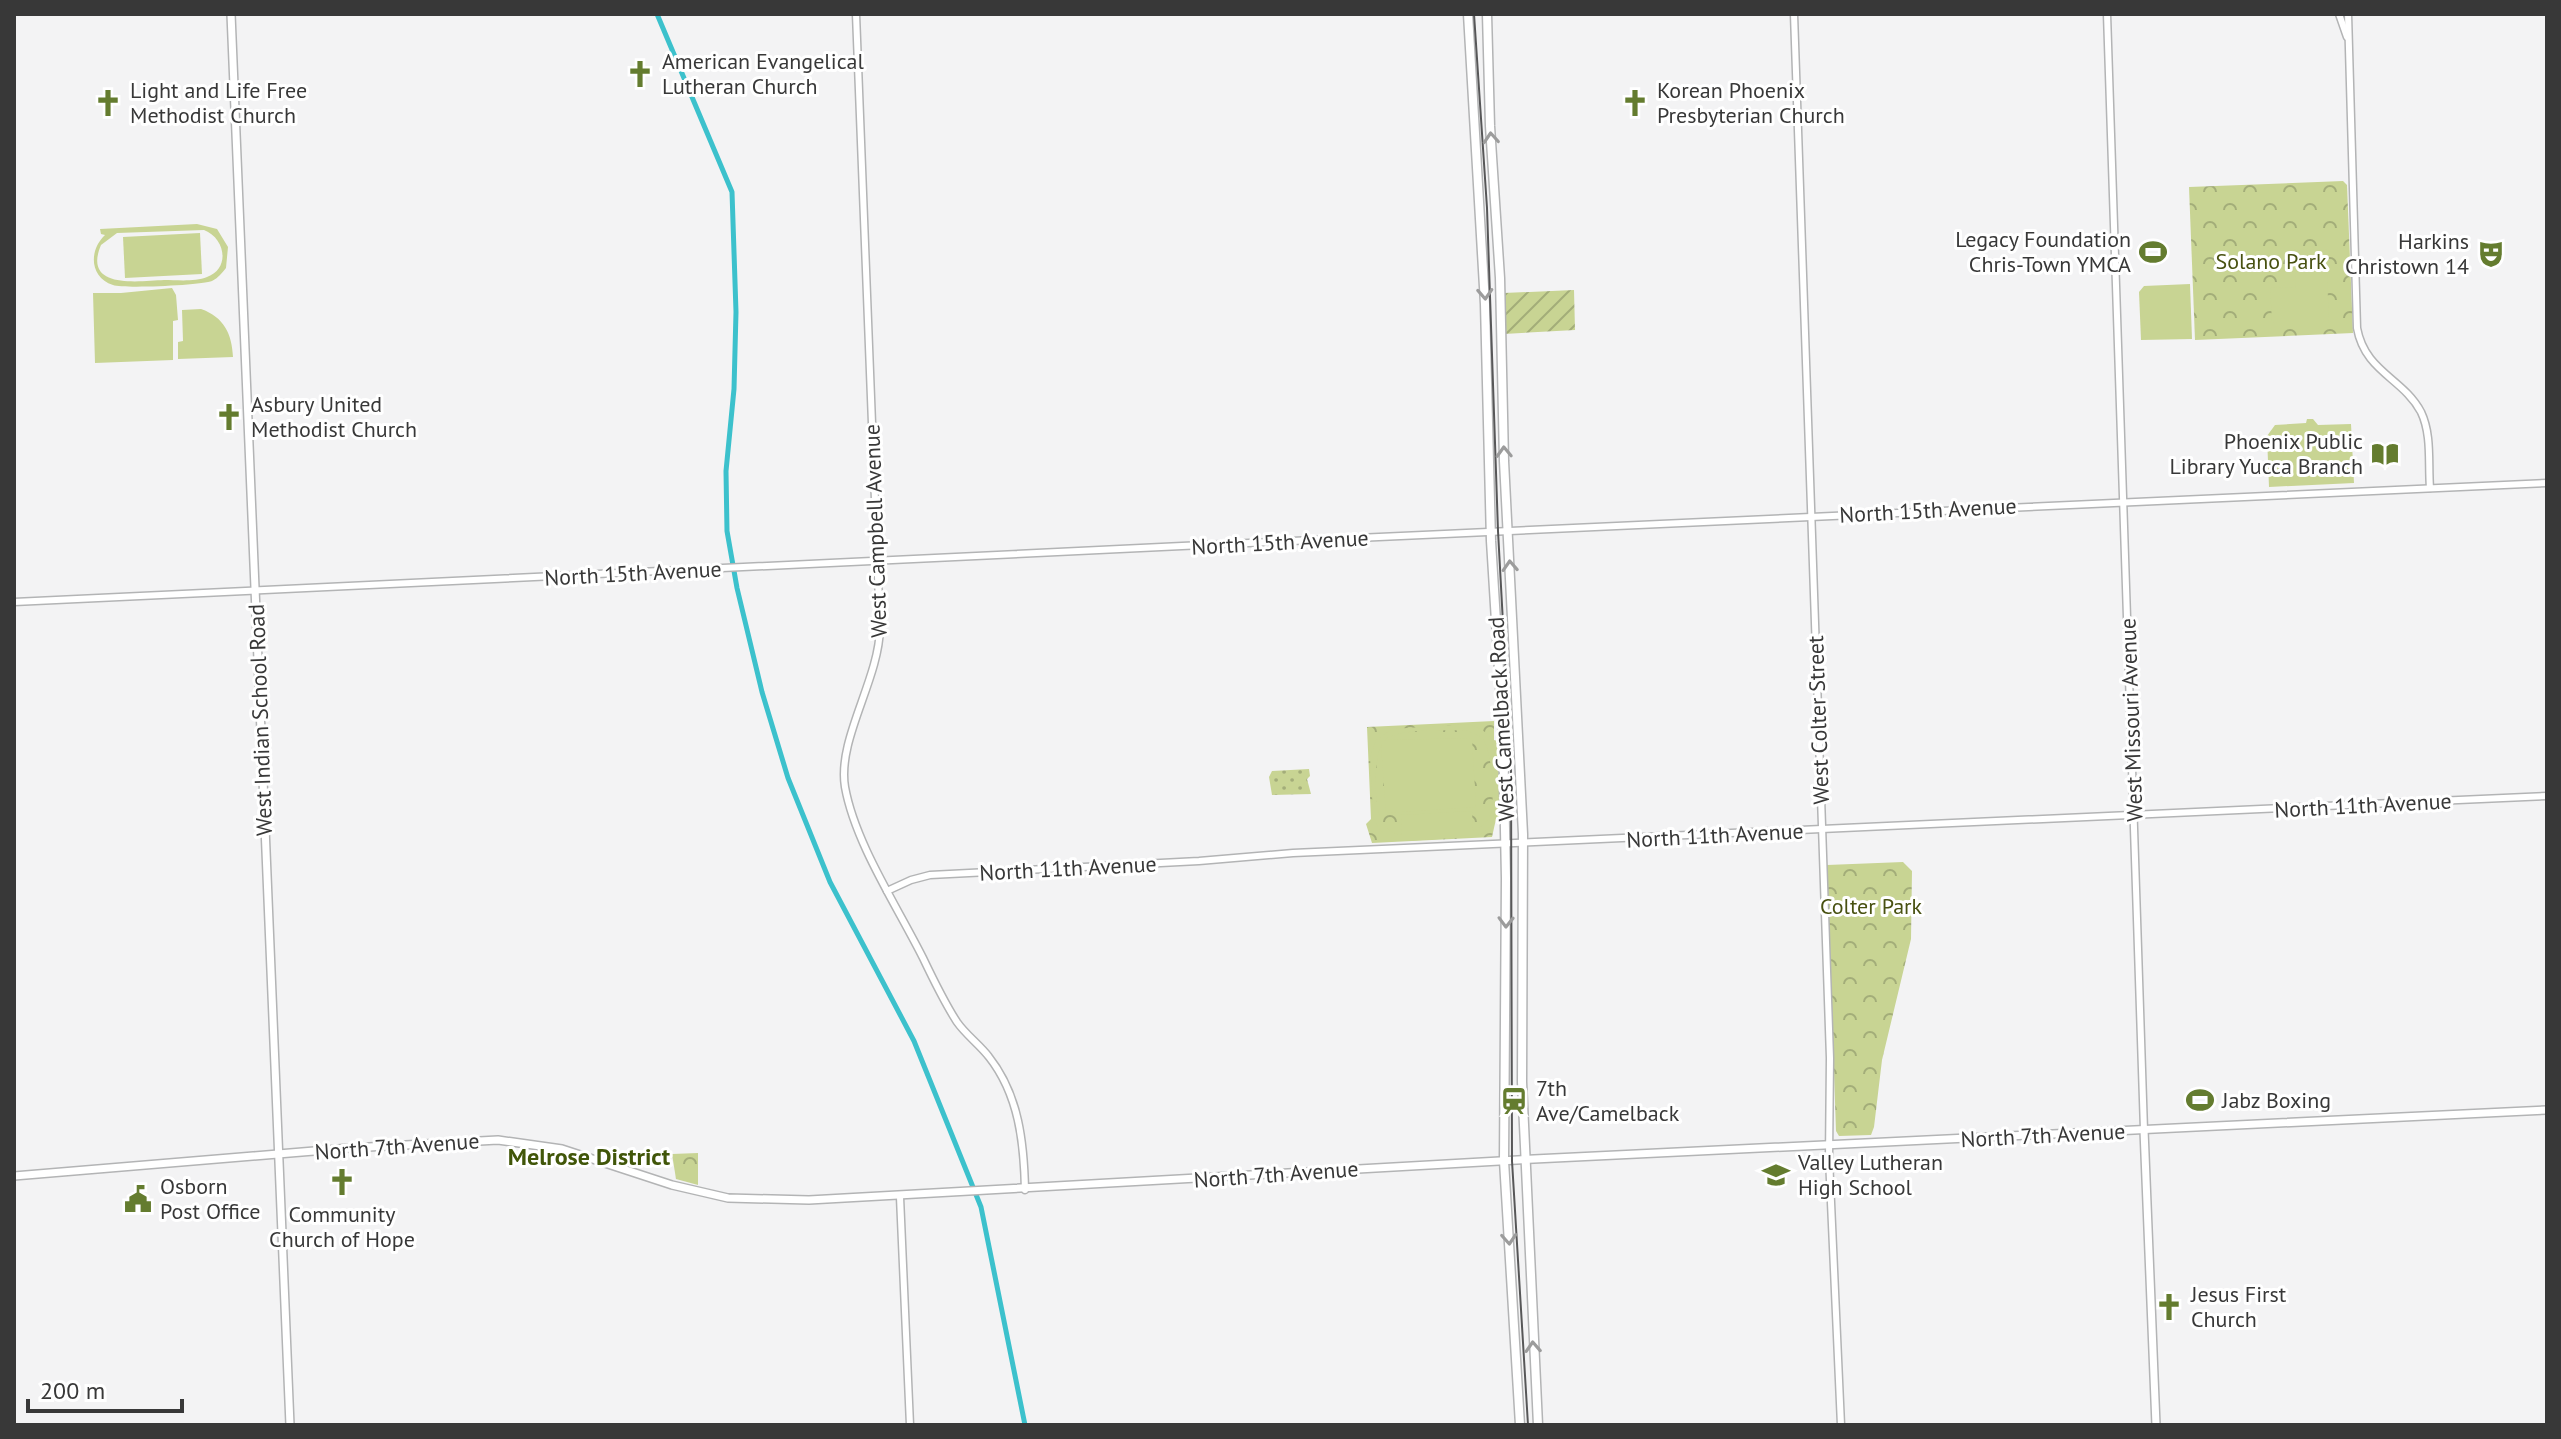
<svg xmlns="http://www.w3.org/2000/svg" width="2561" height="1439" viewBox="0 0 2561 1439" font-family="'PT Sans',sans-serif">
	<defs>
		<pattern id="grass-dots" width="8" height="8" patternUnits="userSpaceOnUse" patternTransform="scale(2)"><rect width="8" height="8" fill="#c8d493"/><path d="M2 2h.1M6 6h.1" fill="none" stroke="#a3ad79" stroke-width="1.8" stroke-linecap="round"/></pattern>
		<pattern id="park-crowns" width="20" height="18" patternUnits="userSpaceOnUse" patternTransform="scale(2)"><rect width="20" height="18" fill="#c8d493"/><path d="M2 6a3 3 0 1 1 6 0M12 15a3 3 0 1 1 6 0" fill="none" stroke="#a3ad79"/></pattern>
		<pattern id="garden-furrows" width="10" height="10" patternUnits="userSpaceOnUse" patternTransform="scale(2)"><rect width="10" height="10" fill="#c8d493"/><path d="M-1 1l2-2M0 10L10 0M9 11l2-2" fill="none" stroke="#a3ad79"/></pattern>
	</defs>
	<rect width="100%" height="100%" fill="#f3f3f4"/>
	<polygon fill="url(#grass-dots)" points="1309,769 1310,776 1307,779 1311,794 1272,795 1269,777 1272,771"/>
	<g fill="url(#park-crowns)">
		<polygon points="2343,181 2347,185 2353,333 2195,340 2189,187"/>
		<polygon points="1494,721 1494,740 1498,741 1500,818 1496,819 1492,837 1372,843 1366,824 1371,819 1367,727"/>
		<polygon points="1903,862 1912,871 1911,939 1882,1060 1874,1127 1871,1135 1839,1136 1836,1131 1827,865"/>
		<polygon points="698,1153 698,1185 676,1179 672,1154"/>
	</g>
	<polygon fill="url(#garden-furrows)" points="1574,290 1575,330 1504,334 1504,293"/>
	<g fill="#c8d493" fill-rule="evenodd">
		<path d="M197,224L217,229L228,247L226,268C222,273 218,278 212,281C203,285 124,289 113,285C89,277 89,250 105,235L101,234L100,229ZM204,230C225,238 231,268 207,277C195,282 177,280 164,280C139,281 82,290 101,245L117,233Z"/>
		<polygon points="200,233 202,274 125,278 123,237"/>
		<polygon points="2326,249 2329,324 2275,324 2272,321 2270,287 2296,288 2294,250"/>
		<polygon points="2190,284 2192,339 2141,340 2139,292 2144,286"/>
		<polygon points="172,288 176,295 178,320 173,321 173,360 95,363 93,293 121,293"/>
		<path d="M201,309C224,317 232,334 233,357L178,359V342L183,341L182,310Z"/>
		<polygon points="2307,419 2313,419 2318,425 2351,424 2354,483 2269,487 2267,436 2275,425 2306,423"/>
		<path d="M1467,724C1476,727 1483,729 1489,736C1499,749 1500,809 1492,823C1488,831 1480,835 1472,837L1406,841L1396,840L1384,834L1378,828L1373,815L1370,757L1376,740L1392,729ZM1466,730L1482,737C1492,751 1495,796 1491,813C1488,822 1481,827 1473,831L1472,811L1401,815L1402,835C1394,834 1387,830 1382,822C1374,809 1372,748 1386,739C1401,728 1447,731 1466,730Z"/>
		<polygon points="1472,738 1476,807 1386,813 1381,746 1386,740"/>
	</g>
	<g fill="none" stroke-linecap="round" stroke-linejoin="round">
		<polyline stroke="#3cc1cc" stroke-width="5" points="657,14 732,192 736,312 734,389 726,471 727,531 737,588 762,692 788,778 830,882 914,1041 981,1207 1025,1425"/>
		<g stroke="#b3b4b5" stroke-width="9">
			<g id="tertiary">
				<path d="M856,14L880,628C879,680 837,739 845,787C855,843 897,906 923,958C933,979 944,1002 957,1022C966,1035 980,1045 989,1057C1019,1095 1024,1143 1025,1190"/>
				<polyline points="1794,14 1830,1058 1829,1158 1841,1425"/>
				<polyline points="2107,14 2144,1130"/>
				<polyline points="2339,14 2347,37"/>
				<path d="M2348,14L2357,328C2365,372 2403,378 2421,412C2432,435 2428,463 2430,488"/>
				<path d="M14,602C858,562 1703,520 2547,483"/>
				<polyline points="887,891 911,880 930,875 1199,861 1293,853 2547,796"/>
				<polyline points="900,1197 910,1425"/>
			</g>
		</g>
		<g stroke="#b3b4b5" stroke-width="10">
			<g id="secondary">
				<polyline points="231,14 290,1425"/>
				<polyline points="2144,1130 2156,1425"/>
				<polyline points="14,1176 350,1148 498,1140 562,1149 672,1185 728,1198 809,1200 1534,1159 2547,1110"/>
			</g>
		</g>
		<g stroke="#b3b4b5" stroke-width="11">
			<g id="primary">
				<polyline points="1468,14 1485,304 1491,541 1503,734 1506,878 1504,1161 1520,1425"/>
				<polyline points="1487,14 1490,126 1500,278 1504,461 1523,834 1522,1082 1538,1425"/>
			</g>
		</g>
		<use href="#tertiary" stroke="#fff" stroke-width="6"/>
		<use href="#secondary" stroke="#fff" stroke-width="7"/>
		<use href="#primary" stroke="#fff" stroke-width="8"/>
		<polyline stroke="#575758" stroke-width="2" points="1474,14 1487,208 1498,531 1511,771 1512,1161 1528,1425"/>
	</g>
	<defs><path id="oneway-chevron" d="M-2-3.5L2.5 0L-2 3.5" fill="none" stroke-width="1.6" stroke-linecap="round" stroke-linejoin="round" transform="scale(2)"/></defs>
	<g stroke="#9c9c9c">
		<use href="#oneway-chevron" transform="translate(1491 138) rotate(-94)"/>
		<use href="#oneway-chevron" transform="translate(1485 294) rotate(87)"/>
		<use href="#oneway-chevron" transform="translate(1504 452) rotate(-92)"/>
		<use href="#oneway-chevron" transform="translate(1510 566) rotate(-93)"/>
		<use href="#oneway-chevron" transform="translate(1506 922) rotate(91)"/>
		<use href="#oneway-chevron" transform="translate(1509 1239) rotate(86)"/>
		<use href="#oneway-chevron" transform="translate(1533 1347) rotate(-93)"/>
	</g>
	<defs>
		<g id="church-bare" transform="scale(2.16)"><path d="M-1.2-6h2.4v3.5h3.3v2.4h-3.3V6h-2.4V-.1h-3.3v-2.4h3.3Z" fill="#647c2f" stroke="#fff" stroke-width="2.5" paint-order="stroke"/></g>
		<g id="stadium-bare" transform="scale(2.16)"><path d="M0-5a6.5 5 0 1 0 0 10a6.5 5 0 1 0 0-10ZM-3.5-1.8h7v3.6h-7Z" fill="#647c2f" stroke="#fff" stroke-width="2.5" paint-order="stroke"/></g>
		<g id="theatre-bare" transform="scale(2.16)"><path d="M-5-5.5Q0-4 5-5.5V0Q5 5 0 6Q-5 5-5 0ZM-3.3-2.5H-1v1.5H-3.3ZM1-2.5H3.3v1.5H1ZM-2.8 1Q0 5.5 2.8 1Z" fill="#647c2f" stroke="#fff" stroke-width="2.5" paint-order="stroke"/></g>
		<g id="library-bare" transform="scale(2.16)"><path d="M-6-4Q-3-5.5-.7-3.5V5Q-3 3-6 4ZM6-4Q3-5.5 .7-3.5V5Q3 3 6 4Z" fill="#647c2f" stroke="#fff" stroke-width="2.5" paint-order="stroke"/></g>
		<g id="station-bare" transform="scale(2.16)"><path d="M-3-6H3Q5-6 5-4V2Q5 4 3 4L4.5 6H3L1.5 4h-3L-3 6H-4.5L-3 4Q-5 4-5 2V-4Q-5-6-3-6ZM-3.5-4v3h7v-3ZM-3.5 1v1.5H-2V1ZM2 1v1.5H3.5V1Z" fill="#647c2f" stroke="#fff" stroke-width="2.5" paint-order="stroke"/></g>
		<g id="school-bare" transform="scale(2.16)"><path d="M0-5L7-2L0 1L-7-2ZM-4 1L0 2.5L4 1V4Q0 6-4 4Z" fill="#647c2f" stroke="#fff" stroke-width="2.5" paint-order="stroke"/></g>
		<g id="civic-bare" transform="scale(2.16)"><path d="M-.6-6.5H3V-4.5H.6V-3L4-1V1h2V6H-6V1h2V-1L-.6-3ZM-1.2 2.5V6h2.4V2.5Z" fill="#647c2f" stroke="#fff" stroke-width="2.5" paint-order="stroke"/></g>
	</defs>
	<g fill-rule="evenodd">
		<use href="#church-bare" x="640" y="74"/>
		<use href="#church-bare" x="108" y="103"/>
		<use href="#church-bare" x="1635" y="103"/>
		<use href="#stadium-bare" x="2153" y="252"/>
		<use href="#theatre-bare" x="2491" y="254"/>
		<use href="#church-bare" x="229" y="417"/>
		<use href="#library-bare" x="2385" y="454"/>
		<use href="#stadium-bare" x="2200" y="1100"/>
		<use href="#station-bare" x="1514" y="1101"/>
		<use href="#school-bare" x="1776" y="1175"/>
		<use href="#church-bare" x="342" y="1182"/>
		<use href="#civic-bare" x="138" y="1199"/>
		<use href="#church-bare" x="2169" y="1307"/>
	</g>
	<g text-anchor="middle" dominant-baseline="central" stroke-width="6" stroke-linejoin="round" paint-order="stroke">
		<g font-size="22" fill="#383838" stroke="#fff" text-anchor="start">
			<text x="662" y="61">American Evangelical<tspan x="662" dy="25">Lutheran Church</tspan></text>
			<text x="130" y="90">Light and Life Free<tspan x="130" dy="25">Methodist Church</tspan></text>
			<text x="1657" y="90">Korean Phoenix<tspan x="1657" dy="25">Presbyterian Church</tspan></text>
			<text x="2131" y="239" text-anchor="end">Legacy Foundation<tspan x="2131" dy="25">Chris-Town YMCA</tspan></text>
			<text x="2469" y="241" text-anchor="end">Harkins<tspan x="2469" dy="25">Christown 14</tspan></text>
			<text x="251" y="404">Asbury United<tspan x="251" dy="25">Methodist Church</tspan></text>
			<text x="2363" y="441" text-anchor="end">Phoenix Public<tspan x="2363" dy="25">Library Yucca Branch</tspan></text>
			<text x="1536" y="1088">7th<tspan x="1536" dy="25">Ave/Camelback</tspan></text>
			<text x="2222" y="1100">Jabz Boxing</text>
			<text x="1798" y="1162">Valley Lutheran<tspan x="1798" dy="25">High School</tspan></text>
			<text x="160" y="1186">Osborn<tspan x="160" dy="25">Post Office</tspan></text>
			<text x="342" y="1214" text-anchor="middle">Community<tspan x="342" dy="25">Church of Hope</tspan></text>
			<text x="2191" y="1294">Jesus First<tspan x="2191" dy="25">Church</tspan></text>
		</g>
		<g font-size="22" fill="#485111" stroke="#fff">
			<text x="2271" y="261">Solano Park</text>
			<text x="1871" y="906">Colter Park</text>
		</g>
		<g font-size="22" fill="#383838" stroke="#fff">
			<text transform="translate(1928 510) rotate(-3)">North 15th Avenue</text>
			<text transform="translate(875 531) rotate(-92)">West Campbell Avenue</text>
			<text transform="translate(1280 542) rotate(-3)">North 15th Avenue</text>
			<text transform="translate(633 573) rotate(-3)">North 15th Avenue</text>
			<text transform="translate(1501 719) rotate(-93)">West Camelback Road</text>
			<text transform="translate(260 720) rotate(-92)">West Indian School Road</text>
			<text transform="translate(1818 720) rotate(-92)">West Colter Street</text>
			<text transform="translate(2131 720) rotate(-92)">West Missouri Avenue</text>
			<text transform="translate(2363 805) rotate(-3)">North 11th Avenue</text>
			<text transform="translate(1715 835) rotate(-3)">North 11th Avenue</text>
			<text transform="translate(1068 868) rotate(-3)">North 11th Avenue</text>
			<text transform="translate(2043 1135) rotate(-3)">North 7th Avenue</text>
			<text transform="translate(397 1146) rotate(-4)">North 7th Avenue</text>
			<text transform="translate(1276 1174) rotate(-4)">North 7th Avenue</text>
		</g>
		<g font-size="24" font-weight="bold" fill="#415609" stroke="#fff">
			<text x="589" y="1156">Melrose District</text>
		</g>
	</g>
	<rect width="2561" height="1439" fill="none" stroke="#383838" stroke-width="32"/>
	<path d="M28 1399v12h154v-12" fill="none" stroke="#383838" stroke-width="4"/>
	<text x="40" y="1399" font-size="24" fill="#383838" stroke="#ffffff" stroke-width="6" paint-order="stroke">200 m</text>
</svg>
